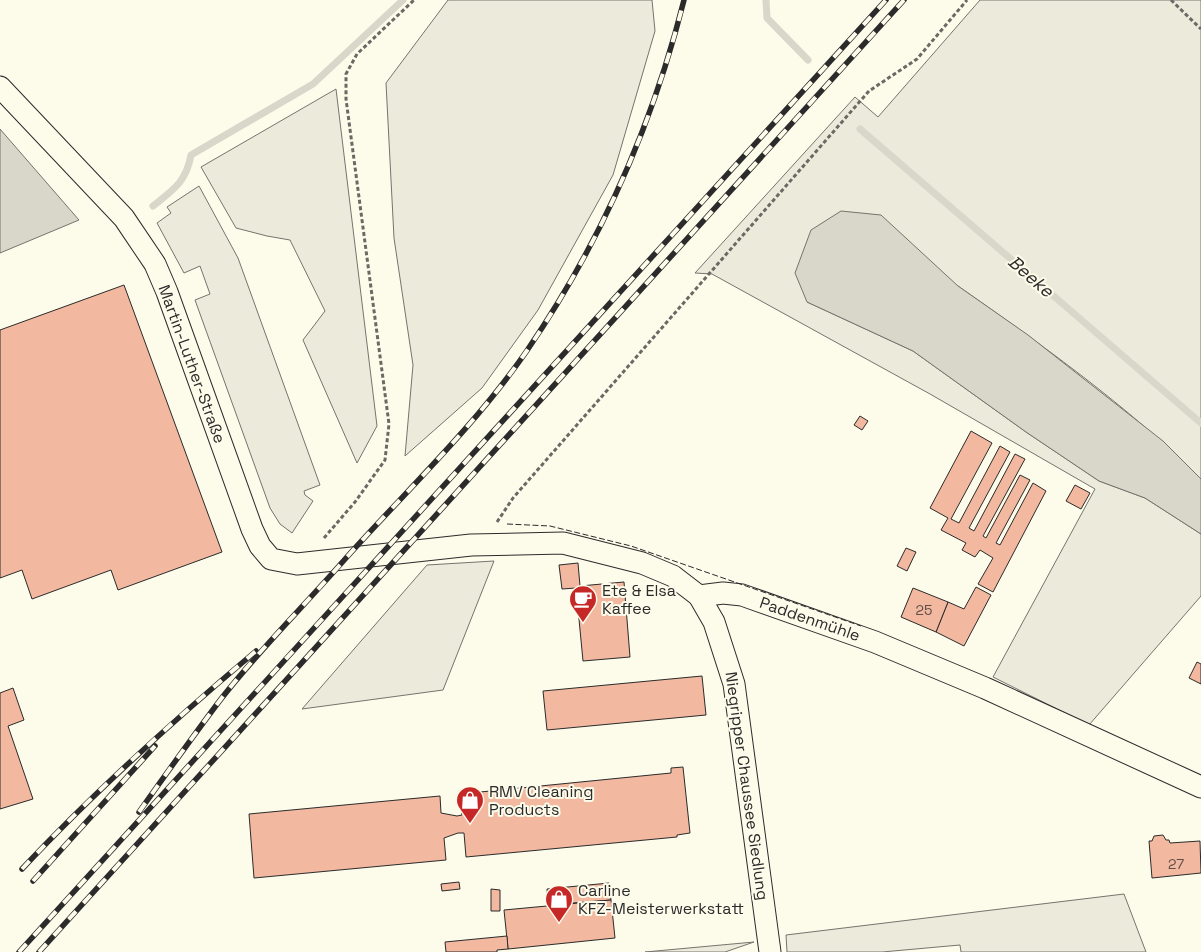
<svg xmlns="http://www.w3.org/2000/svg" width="1201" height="952" viewBox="0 0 1201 952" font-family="'Space Grotesk',sans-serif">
	<rect width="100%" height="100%" fill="#fdfbea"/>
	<g fill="#ecebdb" stroke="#74746e">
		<polygon points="448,0 652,0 655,31 613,175 538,310 482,388 405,456 413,365 394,238 386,83"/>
		<path d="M980,0H1201V479C1128,406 1042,345 958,286L807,302L913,351L1026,432L1099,481L1145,498L1201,534V596L1089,725L993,677L1095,489L930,394L712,274L695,273L855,97L878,117Z"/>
		<polygon points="336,89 377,426 357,463 303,340 325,311 290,240 267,236 236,228 201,167"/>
		<polygon points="494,561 443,690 302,709 427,565"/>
		<polygon points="1124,894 1146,952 961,952 960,945 882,952 787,952 786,935"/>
		<polygon points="754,942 725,952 645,952"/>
	</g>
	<polygon fill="#eceadb" stroke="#74746e" points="199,186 238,258 320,485 304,491 305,495 313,501 292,533 280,524 270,508 195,300 210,294 200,266 184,273 157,223 171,213 167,207"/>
	<g fill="#d8d7c9" stroke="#74746e">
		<polygon points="0,129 79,220 0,253"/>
		<polygon points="841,211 881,215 958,286 1028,335 1163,441 1201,479 1201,534 1145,498 1099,481 1026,432 913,351 807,302 795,273 811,230"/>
	</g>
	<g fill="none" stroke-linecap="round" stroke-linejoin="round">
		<g stroke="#d8d7c9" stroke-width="7">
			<polyline points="766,0 767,18 808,60"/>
			<polyline points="860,129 1201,423"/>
			<path d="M153,206C174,189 186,182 191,155L313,84L403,0"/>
		</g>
	</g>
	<g fill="#f2b8a0" stroke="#2b2b2b">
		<polygon points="124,285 222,552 118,590 111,570 32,599 22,570 0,578 0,330"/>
		<polygon points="860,416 868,421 862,430 854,425"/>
		<polygon points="971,431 992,443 951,519 959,523 1000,446 1010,452 969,528 974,531 1015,454 1025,459 983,536 986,538 1020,475 1030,480 996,543 1000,545 1033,483 1046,491 993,592 978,584 993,558 980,550 975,557 962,550 966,543 941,530 948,518 930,508"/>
		<polygon points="1075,485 1090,493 1081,509 1066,501"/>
		<polygon points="906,548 916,552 907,571 897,566"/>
		<polygon points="578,563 580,586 624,582 630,657 583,661 576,588 562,589 559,565"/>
		<polygon points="976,587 991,595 964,646 936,632 948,602 964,609"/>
		<polygon points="913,588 948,602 936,632 901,617"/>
		<polygon points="1197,662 1201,664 1201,684 1189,678"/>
		<polygon points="702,676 706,715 547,730 543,691"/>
		<polygon points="13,688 24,720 8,726 33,799 0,809 0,693"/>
		<polygon points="683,767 690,833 677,835 677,837 466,857 464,833 458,833 444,838 446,860 254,878 249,814 440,796 441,813 457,816 462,815 460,794 671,773 671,768"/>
		<polygon points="1163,835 1166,840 1169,840 1170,843 1200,841 1201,873 1152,878 1149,841 1152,841 1154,836"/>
		<polygon points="459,882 460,889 442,891 441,884"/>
		<polygon points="609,883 611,900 548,905 547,889"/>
		<polygon points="491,889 500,890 500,911 491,911"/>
		<polygon points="611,900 615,938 508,949 504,910"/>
		<polygon points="507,936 508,949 497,950 497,952 446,952 445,942"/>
	</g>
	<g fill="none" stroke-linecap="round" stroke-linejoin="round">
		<g stroke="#2b2b2b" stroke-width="23">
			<g id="street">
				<polyline points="0,87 124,218 155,264 167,292 252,529 260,546 271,559 297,564 471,545 563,543 642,563 673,576 699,596 723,593 742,595 875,642 985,688 1201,787"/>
				<polyline points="699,596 714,622 734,684 770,952"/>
			</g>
		</g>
		<g stroke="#6a6964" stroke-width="3" stroke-dasharray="4 2.5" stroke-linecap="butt">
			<polyline points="1171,0 1201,29"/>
			<polyline points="497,522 513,498 869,91 917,59 967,0"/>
			<polyline points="324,538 355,502 385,460 389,424 346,99 346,74 357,54 414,0"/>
		</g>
		<use href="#street" stroke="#fdfbea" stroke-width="21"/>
		<g stroke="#2b2b2b" stroke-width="5.5">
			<g id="rail">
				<path d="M139,812C166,774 193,736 221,699C259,650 305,605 346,558C407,490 474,427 526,352C600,244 652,127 684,0"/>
				<path d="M22,869C95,791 174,720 256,651"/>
				<polyline points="33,881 155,746"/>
				<polyline points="19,952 886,0"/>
				<polyline points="39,952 904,0"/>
			</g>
		</g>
		<use href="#rail" stroke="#fdfbea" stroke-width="4" stroke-dasharray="11" stroke-linecap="butt"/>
		<polyline stroke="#2b2b2b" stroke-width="1" stroke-dasharray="6 2.5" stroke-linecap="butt" points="507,524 550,526 631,546 861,626"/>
	</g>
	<defs>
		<g id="cafe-pin" transform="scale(1.4375)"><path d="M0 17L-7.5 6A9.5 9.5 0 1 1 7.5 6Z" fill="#c62828" stroke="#fdfbea"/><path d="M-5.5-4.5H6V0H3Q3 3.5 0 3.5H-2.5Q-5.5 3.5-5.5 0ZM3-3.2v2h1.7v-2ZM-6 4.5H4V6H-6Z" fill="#fff"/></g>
		<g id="shop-pin" transform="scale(1.4375)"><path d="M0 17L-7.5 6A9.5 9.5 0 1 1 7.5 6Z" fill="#c62828" stroke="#fdfbea"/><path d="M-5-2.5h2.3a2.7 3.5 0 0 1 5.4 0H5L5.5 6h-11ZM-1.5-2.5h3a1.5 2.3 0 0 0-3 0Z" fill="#fff"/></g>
	</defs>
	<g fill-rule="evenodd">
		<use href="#cafe-pin" x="583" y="599"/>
		<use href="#shop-pin" x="470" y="800"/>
		<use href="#shop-pin" x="559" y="899"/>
	</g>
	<g text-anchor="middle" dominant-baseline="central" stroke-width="4" stroke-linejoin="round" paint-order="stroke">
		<g font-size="14" fill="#5d4e48">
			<text x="924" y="610">25</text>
			<text x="1176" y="864">27</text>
		</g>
		<g font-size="16" fill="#2b2b2b" stroke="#fdfbea">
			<text transform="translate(192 364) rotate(70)">Martin-Luther-Straße</text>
			<text transform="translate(810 619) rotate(19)">Paddenmühle</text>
			<text transform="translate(747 786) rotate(82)">Niegripper Chaussee Siedlung</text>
		</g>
		<g font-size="16" fill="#2b2b2b" stroke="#fdfbea" text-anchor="start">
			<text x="602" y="590">Ete &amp; Elsa<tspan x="602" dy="18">Kaffee</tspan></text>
			<text x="489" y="791">RMV Cleaning<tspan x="489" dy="18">Products</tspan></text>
			<text x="578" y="890">Carline<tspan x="578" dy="18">KFZ-Meisterwerkstatt</tspan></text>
		</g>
		<g font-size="18" font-style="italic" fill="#2b2b2b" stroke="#fdfbea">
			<text transform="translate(1031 276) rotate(41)">Beeke</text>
		</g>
	</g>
</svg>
